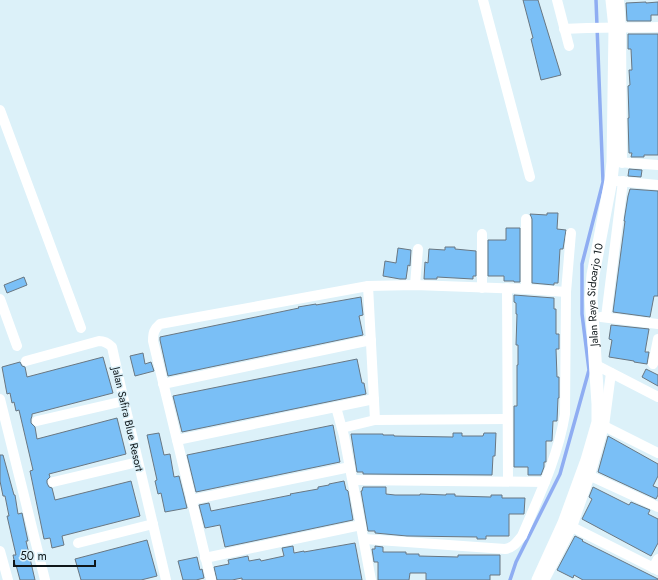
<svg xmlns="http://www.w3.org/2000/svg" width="658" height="580" viewBox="0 0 658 580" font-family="Jost,sans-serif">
	<rect width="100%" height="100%" fill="#dcf1f9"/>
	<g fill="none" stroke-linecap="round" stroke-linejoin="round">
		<polyline stroke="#8fadf2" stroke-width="3.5" points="510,580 516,562 560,474 589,370 582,314 582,264 603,182 596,0"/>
	</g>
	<g fill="#7abff6" stroke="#697782">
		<polygon points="523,0 538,0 561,75 541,80 531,39 533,38"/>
		<polygon points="646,2 646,3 658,2 658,15 651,15 651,21 627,21 626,3"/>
		<polygon points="628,34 658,34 658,155 644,155 644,157 631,157 632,153 629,153 628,118 629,118 628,86 630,85 629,70 632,70 631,49 628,49"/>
		<polygon points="629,169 642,170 641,177 628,176"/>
		<polygon points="630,189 658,191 658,296 654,296 650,317 613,312 625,221 624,221 628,196"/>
		<polygon points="547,213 558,213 557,229 566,230 563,249 560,249 558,283 554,283 554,285 532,283 532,219 530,214 547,215"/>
		<polygon points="506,228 520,228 520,282 514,282 514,281 504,281 504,276 488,276 488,240 506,240"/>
		<polygon points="445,247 455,247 455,249 476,251 476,276 473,276 473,279 437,277 437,279 424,279 425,262 428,263 429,249 445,250"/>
		<polygon points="398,248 411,250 410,266 408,265 406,279 400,279 383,276 385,261 396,263"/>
		<polygon points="24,277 27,285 7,293 4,285"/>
		<polygon points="514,295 554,298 554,309 556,309 556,334 559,334 559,349 556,349 557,377 559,377 559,398 558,398 557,421 553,421 552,441 546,441 546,462 544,462 544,467 541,475 528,475 528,467 514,467 514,406 517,406 517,365 518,365 518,345 516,345 517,314 516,314 516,303 514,302"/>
		<polygon points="361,297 363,315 359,316 363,335 168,376 160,340 160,337 299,308 298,307 316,304 316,305"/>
		<polygon points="611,325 649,329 645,352 649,352 647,364 634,362 634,361 609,357 612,340 609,339"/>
		<polygon points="143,353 145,364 151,362 154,371 135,376 130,356"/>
		<polygon points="103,357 113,393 32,414 32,416 31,419 31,423 35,427 37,439 117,418 126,454 49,474 50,477 47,480 47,483 49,487 52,488 55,500 131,481 140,516 62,536 64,545 52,548 50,538 44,539 30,471 33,470 19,410 16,411 14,402 12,403 10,393 7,394 2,367 20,362 22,366 25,367 27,377"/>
		<polygon points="357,359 362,383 364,383 366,394 182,432 173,396"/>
		<polygon points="646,369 658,375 658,386 642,377"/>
		<polygon points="333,425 340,462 196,492 187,455"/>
		<polygon points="159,433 164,455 170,454 174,477 179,476 187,508 165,512 161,493 158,494 155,481 157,480 147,435"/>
		<polygon points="453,433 462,433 462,436 483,436 484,433 496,433 495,456 493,456 492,475 363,474 363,472 357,472 351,434 383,434 383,435 394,435 394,436 453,437"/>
		<polygon points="608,436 658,464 658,476 653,486 658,488 658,495 656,499 598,472"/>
		<polygon points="0,455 3,455 14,495 15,495 18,514 22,513 28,541 26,541 35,580 20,580 16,565 15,565 13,555 16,555 7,516 9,516 5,496 3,496 0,481"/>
		<polygon points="344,481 346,490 347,490 348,491 353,520 225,547 220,525 205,528 199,505 209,503 211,511 291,495 290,494 318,489 318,487 329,485 329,484"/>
		<polygon points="363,487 386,487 386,494 395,495 420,495 420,494 446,495 446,494 455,494 455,496 491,497 491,495 502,495 502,498 525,498 524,514 509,514 509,536 486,536 486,539 477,539 477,537 407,536 375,533 375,531 368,531 361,491 362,491"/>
		<polygon points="593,487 629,505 631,502 650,510 648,514 658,519 658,543 651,556 582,519 592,499 589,497"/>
		<polygon points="575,536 583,540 582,541 658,579 658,580 583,580 574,575 573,578 557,570"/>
		<polygon points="147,540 157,576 141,580 81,580 75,559"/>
		<polygon points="355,543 362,580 242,580 242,578 232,580 217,580 214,567 229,564 228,560 248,556 249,561 260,559 261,561 284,556 282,548 293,546 294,553 304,551 304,552"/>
		<polygon points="375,546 383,547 383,552 406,552 406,554 419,554 419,556 458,557 458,555 500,555 500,575 490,575 490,580 426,580 426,573 410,573 409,580 378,580 378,562 374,562 372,549 375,549"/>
		<polygon points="197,557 200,570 202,569 204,578 196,580 183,580 178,561"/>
	</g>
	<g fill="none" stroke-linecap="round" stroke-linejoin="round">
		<g stroke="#fff" stroke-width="10">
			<polyline points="483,0 530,177"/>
			<polyline points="557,0 569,46"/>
			<polyline points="619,0 621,28 622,163"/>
			<path d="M564,29C595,27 627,28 658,27"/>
			<polyline points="0,110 81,328"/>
			<polyline points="617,162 658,165"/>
			<polyline points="617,181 658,185"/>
			<polyline points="526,219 526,289"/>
			<polyline points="415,285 418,249"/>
			<polyline points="368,286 375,420"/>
			<polyline points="482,288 482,234"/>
			<polyline points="507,288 508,481"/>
			<polyline points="0,299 17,346"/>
			<polyline points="601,317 658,324"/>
			<polyline points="606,317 623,181"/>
			<path d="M26,361L99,341C105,341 108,343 112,347L124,401L166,580"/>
			<polyline points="653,364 658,339"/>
			<polyline points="596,365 658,397"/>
			<polyline points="163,384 371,340"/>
			<polyline points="0,399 45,580"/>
			<polyline points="336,407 344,436 371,580"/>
			<polyline points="37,421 124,401"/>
			<polyline points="604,426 658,453"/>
			<polyline points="342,428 375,420 507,419"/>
			<polyline points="177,440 374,399"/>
			<polyline points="584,473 658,507"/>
			<polyline points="353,480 545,482"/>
			<polyline points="53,482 138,462"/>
			<polyline points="191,500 350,467"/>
			<polyline points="572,527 658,570"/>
			<path d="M364,539L505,549C513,548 517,542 522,536C539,496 558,457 565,414L566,292L571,233"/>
			<polyline points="78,543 153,524"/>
			<polyline points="0,551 8,580"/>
			<polyline points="205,558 361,525"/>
			<polyline points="653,568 658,559"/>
			<polyline points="546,577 572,527 590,475 604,426 611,373"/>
			<path d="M211,580L153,341C153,333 154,329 160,324L368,286L415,285L526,289L566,292"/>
		</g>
		<path stroke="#fff" stroke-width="13" id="s1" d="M538,580L564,523L587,460L598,422V404L591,298L593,275L611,180L613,162L615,28L612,0"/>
	</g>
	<g text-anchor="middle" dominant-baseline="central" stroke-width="3" stroke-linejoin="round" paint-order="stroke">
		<g font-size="11" fill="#0f171a" stroke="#dcf1f9">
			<text stroke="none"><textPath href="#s1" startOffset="297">Jalan Raya Sidoarjo 10</textPath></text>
			<text transform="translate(128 419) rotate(77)">Jalan Safira Blue Resort</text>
		</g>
	</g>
	<path d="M14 560v6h81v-6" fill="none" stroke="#0f171a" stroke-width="2"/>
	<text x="20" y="560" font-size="12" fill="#0f171a" stroke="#dcf1f9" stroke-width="3" paint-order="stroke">50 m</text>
</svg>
